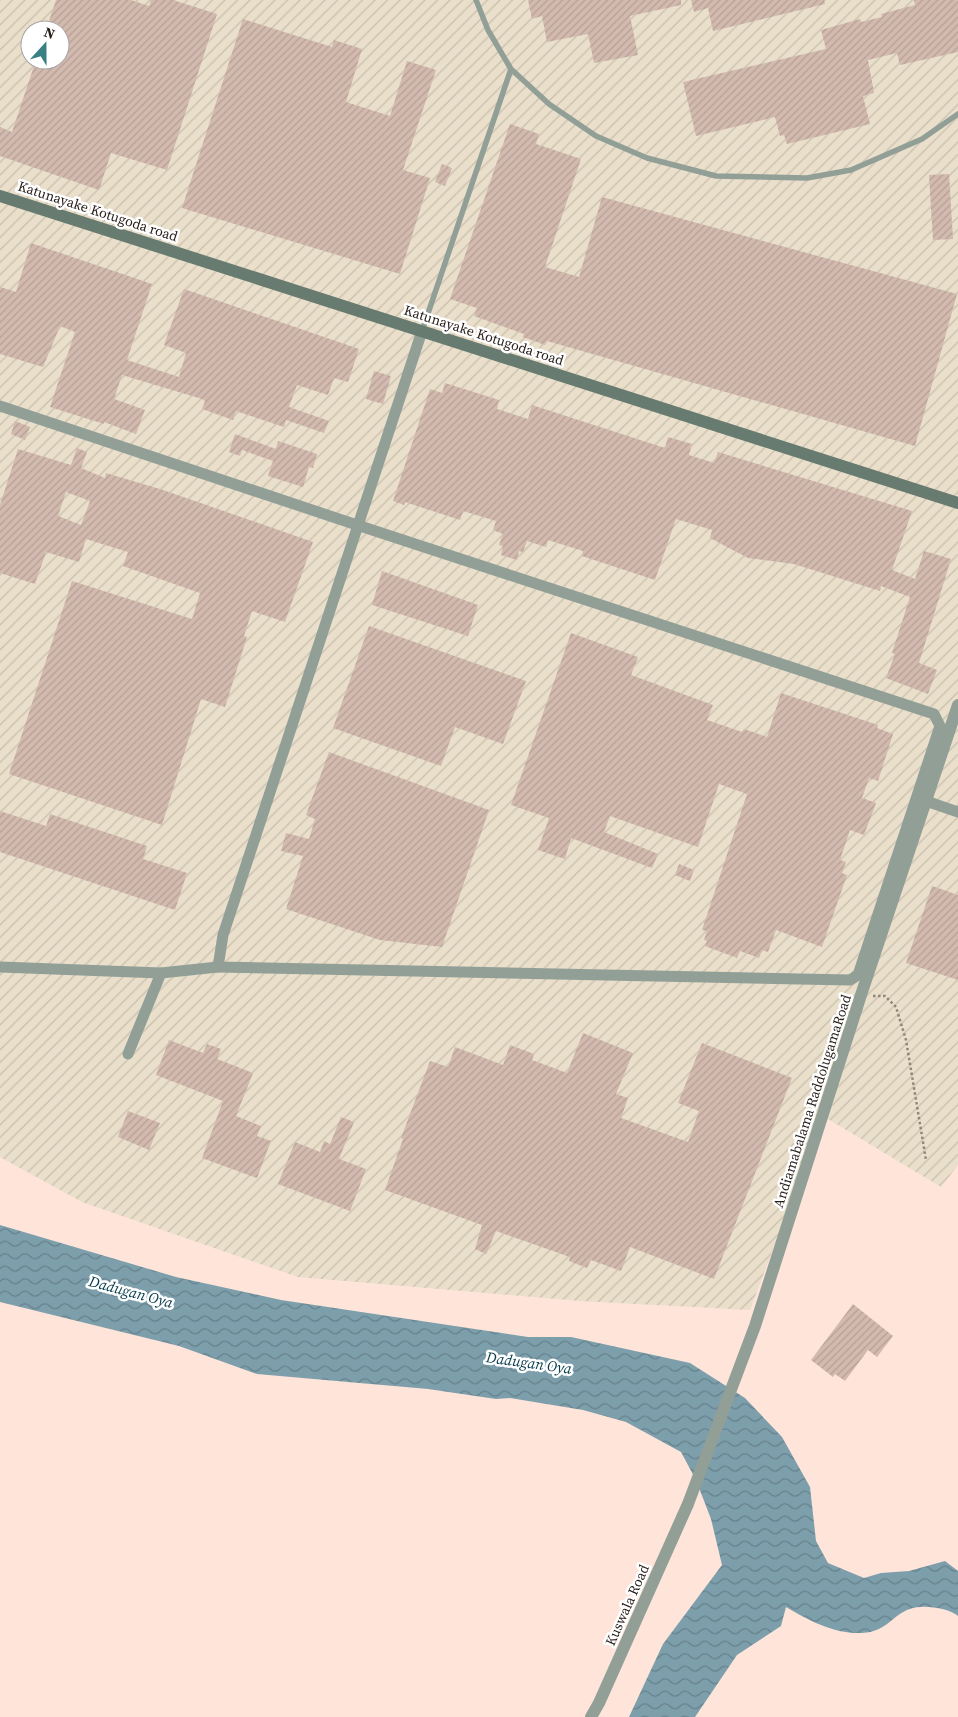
<svg xmlns="http://www.w3.org/2000/svg" width="958" height="1717" viewBox="0 0 958 1717" font-family="'Source Serif 4',serif">
<style>
.industrial{fill:url(#industrial-furrows);fill-rule:evenodd}
.water{fill:url(#water-waves)}
.building{fill:url(#building-hatch);fill-rule:evenodd}
.lines{fill:none;stroke-linecap:round;stroke-linejoin:round}
.path{stroke:#94837b;stroke-width:2.5;stroke-dasharray:2.5 2.5;stroke-linecap:butt}
.service{stroke:#929f97;stroke-width:5.5}
.minor{stroke:#929f97;stroke-width:11}
.tertiary{stroke:#929f97;stroke-width:12}
.secondary{stroke:#687b70;stroke-width:12}
.labels{text-anchor:middle;stroke-width:5;stroke-linejoin:round;paint-order:stroke}
.street-label{font-size:14px;fill:#251c18;stroke:#fff}
.water-label{font-size:15px;font-style:italic;fill:#063b4a;stroke:#fff}
</style>
<defs>
<pattern id="industrial-furrows" width="10" height="10" patternUnits="userSpaceOnUse" patternTransform="scale(1.25)"><rect width="10" height="10" fill="#e9dfca"/><path d="M-1 1l2-2M0 10L10 0M9 11l2-2" fill="none" stroke="#c8bfad"/></pattern>
<pattern id="water-waves" width="16" height="10" patternUnits="userSpaceOnUse" patternTransform="scale(1.25)"><rect width="16" height="10" fill="#7d9fac"/><path d="M0 5q4-4 8 0t8 0" fill="none" stroke="#66818b"/></pattern>
<pattern id="building-hatch" width="6" height="6" patternUnits="userSpaceOnUse" patternTransform="scale(1.25)"><rect width="6" height="6" fill="#d3baaf"/><path d="M-1 1l2-2M0 6l6-6M5 7l2-2" fill="none" stroke="#b59f96"/></pattern>
</defs>
<rect width="100%" height="100%" fill="#fee4d9"/>
<path class="industrial" d="M0 0H958V1165L941 1187 823 1116 750 1310 580 1301 298 1277 82 1202 0 1157ZM30 30H60V60H30Z"/>
<path class="water" d="M0 1225 176 1277 281 1300 528 1337H571L690 1363 745 1398 782 1437 810 1487 816 1541 828 1563 864 1578 881 1573 909 1571 945 1561 958 1571V1616C949 1608 922 1604 910 1609 893 1614 887 1632 862 1633 834 1634 810 1621 786 1607L781 1626 737 1655 695 1717H629L663 1644 722 1565 711 1519 696 1480 681 1452 626 1422 583 1410 510 1398 496 1399 428 1389 257 1374 179 1346 0 1302Z"/>
<g class="building">
<path d="M56 0H131L149 6 151 0H173L217 14 167 170 111 153 99 190 0 156V127L12 132 36 60H60V30H46Z"/>
<path d="M528 0H681V5L630 16 638 55 594 63 588 34 547 42 542 16 532 19Z"/>
<path d="M691 0H824L825 4 713 31 708 8 694 12Z"/>
<path d="M914 0H958V52L900 65 897 53 868 60 874 93 863 96 870 124 787 144 784 135 780 136 775 117 696 136 683 82 826 49 821 30 860 19 861 22 882 17 881 14 915 5Z"/>
<path d="M243 19 332 47 334 40 362 49 346 102 390 116 407 61 436 70 403 170 430 178 400 274 182 208Z"/>
<path d="M510 124 539 134 536 144 581 159 545 267 579 277 602 197 957 294 915 446 547 341 545 345 523 337 524 334 474 316 477 308 450 299Z"/>
<path d="M442 164 452 168 445 186 435 182Z"/>
<path d="M949 174 953 239 933 240 929 175Z"/>
<path d="M31 243 152 284 127 360 179 377 186 353 164 345 184 289 359 349 348 382 334 378 328 395 297 385 289 407 329 421 324 433 286 420 284 427 236 411 233 420 202 409 205 401 202 399 122 375 114 399 145 410 136 434 104 422V424L50 407 75 332 60 326 43 367 0 354V287L16 292Z"/>
<path d="M374 371 391 376 383 404 366 399Z"/>
<path d="M445 383 499 400 497 409 528 419 532 405 665 448 668 437 692 444 689 455 714 463 718 452 912 511 892 570 915 579 924 551 951 559 919 663 937 670 928 694 886 678 895 654 892 653 910 597 881 586 880 591 794 564 748 558 710 538 712 530 676 519 655 580 582 556 583 551 548 540 546 547 527 541 523 552 519 551 517 560 501 555 503 546 499 545 503 534 493 530 496 521 463 511 460 520 405 502 404 505 393 501 430 389 442 393Z"/>
<path d="M15 421 30 427 25 440 11 434Z"/>
<path d="M235 434 276 449 278 441 317 454 313 468 309 467 303 487 268 476 273 461 242 450 240 456 229 452Z"/>
<path d="M77 448 87 452 81 468 105 478 106 473 163 490 313 542 285 622 252 611 244 636 247 637 225 707 201 699 162 825 9 774 72 581 192 619 200 593 123 566 128 552 86 539 79 562 46 552 35 584 0 573V505L18 449 71 465ZM66 492 90 501 81 525 58 516Z"/>
<path d="M382 571 478 605 468 636 372 605Z"/>
<path d="M369 626 526 681 503 744 455 727 441 766 333 728Z"/>
<path d="M571 633 638 657 631 675 713 705 707 720 742 732 744 729 767 737 781 693 878 725 877 728 893 734 878 781 869 778 862 798 876 803 864 835 850 830 840 860 846 862 842 873 847 875 822 947 776 930 768 952 762 950 759 958 740 951 737 958 705 946 707 941 704 940 707 931 702 930 747 794 719 784 698 847 610 816 604 832 658 854 652 868 571 838 565 859 538 850 549 818 511 805Z"/>
<path d="M329 752 489 810 442 947 380 940 286 909 303 856 281 851 286 833 309 839 315 819 306 815Z"/>
<path d="M0 811 46 826 50 814 147 846 143 859 187 873 175 910 0 852Z"/>
<path d="M679 864 694 870 690 881 675 875Z"/>
<path d="M932 886 958 895V980L906 963Z"/>
<path d="M583 1033 633 1053 616 1094 628 1098 621 1118 688 1142 699 1111 678 1103 702 1043 792 1078 714 1279 630 1247 621 1271 591 1260 587 1268 569 1261 570 1257 496 1231 486 1254 475 1249 482 1225 385 1190 403 1139 401 1138 430 1061 448 1067 455 1047 503 1065 510 1045 534 1054 532 1060 567 1073Z"/>
<path d="M169 1040 203 1053 207 1044 221 1049 217 1059 253 1073 236 1116 261 1126 257 1136 271 1141 257 1178 202 1158 223 1101 156 1075Z"/>
<path d="M128 1111 160 1123 149 1150 118 1137Z"/>
<path d="M341 1117 354 1122 339 1159 366 1169 350 1211 278 1184 295 1142 320 1152 324 1141 330 1144Z"/>
<path d="M853 1304 893 1336 877 1357 868 1350 845 1381 835 1374 833 1377 811 1360Z"/>
</g>
<g class="lines">
<path class="path" d="M873 996H885L896 1007 906 1040 926 1160"/>
<g class="service">
<path d="M476 0 488 30 511 69 549 104 596 136 647 158 716 176 807 178 851 170 922 139 958 114"/>
<path d="M422 331 511 69"/>
</g>
<g class="minor">
<path d="M0 406 357 525 934 714 940 726 858 975 850 980 218 967 223 935 422 331"/>
<path d="M926 801 958 812"/>
<path d="M0 967 161 973 218 967"/>
<path d="M128 1054 161 973"/>
</g>
<path class="tertiary" d="M591 1717 599 1703 688 1504 755 1326 861 995 958 705"/>
<path class="secondary" d="M0 196 958 503"/>
</g>
<g class="labels">
<g class="street-label">
<text transform="translate(98 211) rotate(18)" y="5">Katunayake Kotugoda road</text>
<text transform="translate(484 335) rotate(18)" y="5">Katunayake Kotugoda road</text>
<text transform="translate(812 1101) rotate(-72)" y="5">Andiamabalama RaddolugamaRoad</text>
<text transform="translate(627 1605) rotate(-66)" y="5">Kuswala Road</text>
</g>
<g class="water-label">
<text transform="translate(131 1292) rotate(15)" y="5">Dadugan Oya</text>
<text transform="translate(529 1363) rotate(8)" y="5">Dadugan Oya</text>
</g>
</g>
<g transform="translate(45 45) rotate(21)"><circle r="24" fill="#ffffff" stroke="#a8a4a3"/>
<path d="M0-4L9 19L0 12L-9 19Z" fill="#388084"/>
<text y="-8" font-size="14" font-weight="bold" text-anchor="middle" fill="#251c18">N</text>
</g>
</svg>
